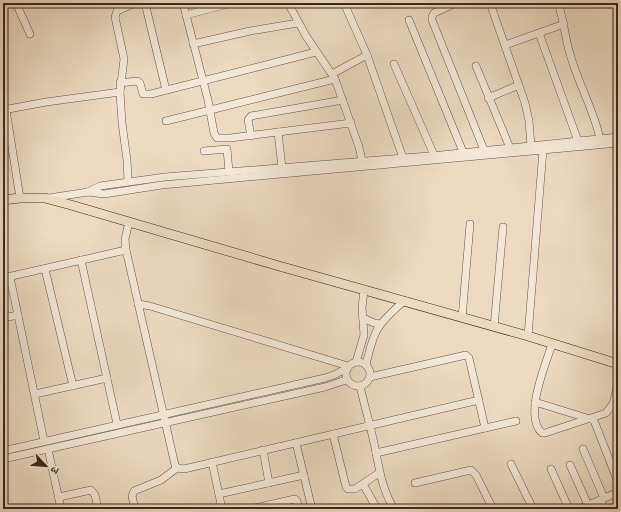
<svg xmlns="http://www.w3.org/2000/svg" width="621" height="512" viewBox="0 0 621 512" font-family="Cardo,'Noto Serif Devanagari',serif">
<style>
.lines{fill:none;stroke-linecap:round;stroke-linejoin:round}
.minor-casing{stroke:#675448;stroke-width:8}
.major-casing{stroke:#3b271f;stroke-width:10}
.minor{stroke:#f3e7d7;stroke-width:7}
.major{stroke:#ecdac1;stroke-width:9}
</style>
<rect width="100%" height="100%" fill="#ecdac1"/>
<filter id="stains"><feTurbulence type="fractalNoise" baseFrequency=".005" numOctaves="4"/><feColorMatrix values="0 0 0 0 .2 0 0 0 0 .09 0 0 0 0 .02 0 0 0 .5 -.17"/></filter>
<radialGradient id="worn" r=".72"><stop offset=".6" stop-color="#630" stop-opacity="0"/><stop offset="1" stop-color="#630" stop-opacity=".3"/></radialGradient>
<g class="lines">
<defs>
<g id="minor">
<path d="M16 3 30 34"/>
<path d="M145 3 166 90"/>
<path d="M183 3 208 100 214 133 217 138H230L351 123"/>
<path d="M288 3 306 36 335 79 359 147 363 165"/>
<path d="M344 3 367 55 403 158"/>
<path d="M456 3 434 13 432 17V20L484 150"/>
<path d="M490 3 525 103 529 121 531 146"/>
<path d="M558 3C564 20 565 38 570 54 578 83 594 110 600 139"/>
<path d="M186 15 231 3"/>
<path d="M409 20 463 152"/>
<path d="M539 33 578 141"/>
<path d="M193 44 250 31 298 23"/>
<path d="M505 45 564 24"/>
<path d="M394 64 434 155"/>
<path d="M476 66 510 148"/>
<path d="M332 74 367 55"/>
<path d="M120 83 137 81 140 83 143 94H151L316 52"/>
<path d="M488 98 519 85"/>
<path d="M3 110 46 102 120 92"/>
<path d="M6 110 20 198"/>
<path d="M166 121 335 79"/>
<path d="M278 132 282 168"/>
<path d="M251 136 248 120 251 116 343 100"/>
<path d="M204 151 227 149 229 172"/>
<path d="M128 181 127 160 122 123 120 92 124 59 115 17 117 11 135 3"/>
<path d="M88 192 100 186 165 177 441 155 618 137"/>
<path d="M49 198 88 192 104 194 162 185 618 143"/>
<path d="M129 222 125 239 126 250 175 465 177 468 184 469 479 400"/>
<path d="M81 260 117 424"/>
<path d="M45 269 73 386"/>
<path d="M10 277 44 441"/>
<path d="M3 278 126 250"/>
<path d="M138 304 150 306 348 366"/>
<path d="M3 318 18 315"/>
<path d="M363 318 374 323 380 324"/>
<path d="M462 318 470 224"/>
<path d="M494 327 503 227"/>
<path d="M528 336 543 150"/>
<path d="M552 344C546 364 523 416 542 433H545L606 413 613 404 618 384"/>
<circle cx="358" cy="374" r="12"/>
<path d="M356 362 364 335 362 308 364 290"/>
<path d="M366 365C374 329 377 325 404 301"/>
<path d="M370 377 466 355 469 358 485 428"/>
<path d="M360 386C365 408 372 431 376 453 380 473 383 491 394 509"/>
<path d="M35 394 107 378"/>
<path d="M535 402 590 419"/>
<path d="M593 418 618 482"/>
<path d="M333 434 346 487 348 489H355L379 473"/>
<path d="M296 443 312 509"/>
<path d="M48 449 61 509"/>
<path d="M583 449 604 498"/>
<path d="M263 450 269 483"/>
<path d="M3 451 325 378 334 375 347 368"/>
<path d="M376 453 516 421"/>
<path d="M3 459 325 387 346 380"/>
<path d="M212 462 222 509"/>
<path d="M511 464 533 509"/>
<path d="M570 465 588 505"/>
<path d="M551 469 569 509"/>
<path d="M415 483 471 470 476 475 493 509"/>
<path d="M363 484 377 509"/>
<path d="M219 494 304 475"/>
<path d="M59 497 91 490 95 495 98 509"/>
<path d="M600 500 605 509"/>
<path d="M135 509 132 496 134 491 161 480 177 468"/>
<path d="M250 509 295 499 297 501 299 509"/>
<path d="M579 509 614 494"/>
</g>
<path id="major" d="M3 200 20 198H45L71 205 279 266 528 336 618 364"/>
</defs>
<use href="#minor" class="minor-casing"/>
<use href="#major" class="major-casing"/>
<use href="#minor" class="minor"/>
<use href="#major" class="major"/>
</g>
<rect width="621" height="512" fill="none" stroke="#ecdac1" stroke-width="16"/>
<rect x="4" y="4" width="613" height="504" fill="none" stroke="#3b271f" stroke-width="2"/>
<rect x="8" y="8" width="605" height="496" fill="none" stroke="#3b271f"/>
<g transform="translate(46 466) rotate(116)" stroke="#f3e7d7" stroke-width="3" paint-order="stroke">
<path d="M0-3L7 15L0 10L-7 15Z" fill="#3b271f"/>
<text y="-6" font-size="11" font-weight="bold" text-anchor="middle" fill="#3b271f">उ</text>
</g>
<rect width="100%" height="100%" filter="url(#stains)"/>
<rect width="100%" height="100%" fill="url(#worn)"/>
</svg>
